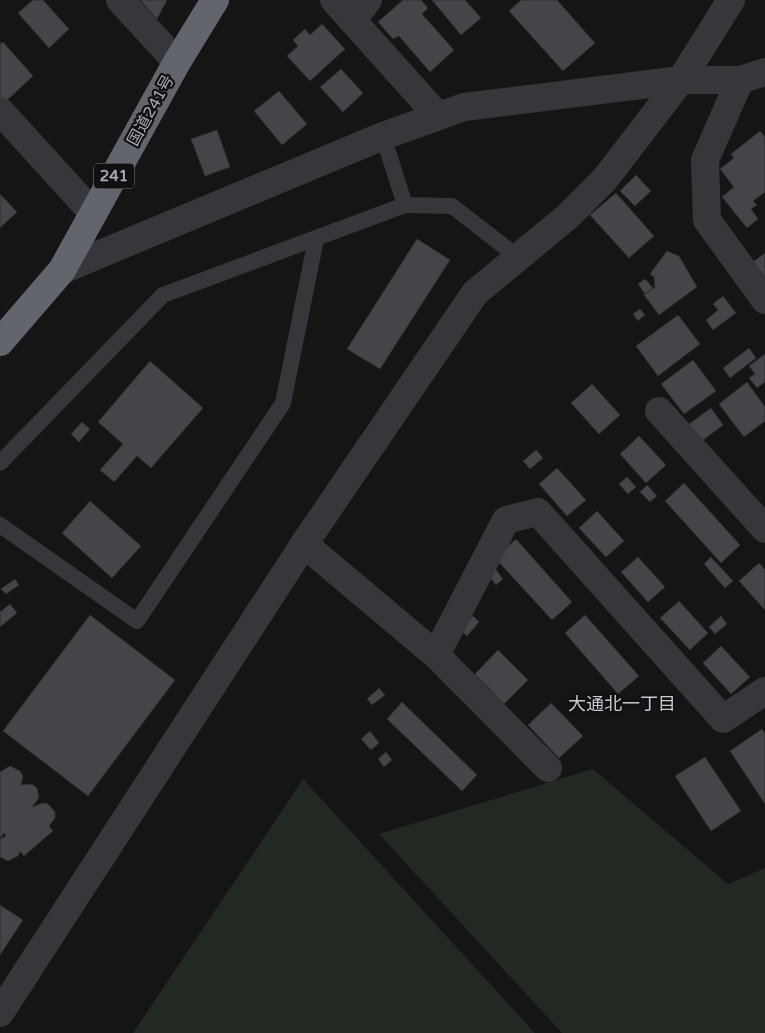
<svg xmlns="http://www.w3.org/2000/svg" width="765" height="1033" viewBox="0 0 765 1033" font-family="'Varela Round','Noto Sans JP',sans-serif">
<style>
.green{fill:#212922}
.building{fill:#444549;stroke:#2f2f32}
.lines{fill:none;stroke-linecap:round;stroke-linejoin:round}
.lane{stroke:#36373b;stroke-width:16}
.street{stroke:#36373b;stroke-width:28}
.highway{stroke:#62656c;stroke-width:28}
.labels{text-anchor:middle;stroke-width:4.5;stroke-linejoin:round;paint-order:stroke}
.shield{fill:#101011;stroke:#7a7c84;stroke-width:1}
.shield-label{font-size:15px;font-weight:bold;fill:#a7abb6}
.street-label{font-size:16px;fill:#a7abb6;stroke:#101011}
.neighbourhood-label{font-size:18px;fill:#c8cad2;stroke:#101011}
</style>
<rect width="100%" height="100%" fill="#151516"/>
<g class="green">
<path d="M593 769 728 884 765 868V1033H562L379 834Z"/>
<path d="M303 779 535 1033H133Z"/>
</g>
<g class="building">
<path d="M33 0H43L69 29 49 48 18 13Z"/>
<path d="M140 0H167L157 19Z"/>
<path d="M403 0H421L428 8 422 14 454 50 430 72 399 36 393 39 378 22Z"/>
<path d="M432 0H465L481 18 461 35Z"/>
<path d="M521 0H557L595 43 563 71 509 11Z"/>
<path d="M322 24 345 49 310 81 287 56 298 46 293 40 305 29 310 35Z"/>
<path d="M3 42 33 76 4 103 0 99V44Z"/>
<path d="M341 69 363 93 343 112 320 87Z"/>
<path d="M279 91 307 124 282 145 254 111Z"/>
<path d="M217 130 230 167 205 176 191 139Z"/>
<path d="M760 131 765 137V192L753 201 757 205 751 209 758 219 747 228 722 197 734 187 720 169 734 158 731 154Z"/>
<path d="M636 175 651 191 635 206 620 191Z"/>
<path d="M616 193 654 236 629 258 590 215Z"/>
<path d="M0 194 17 212 0 228Z"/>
<path d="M417 239 450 260 380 369 347 349Z"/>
<path d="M667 251 679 256 697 287 659 315 644 295 655 287 654 277 650 274Z"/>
<path d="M765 253V280L749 265Z"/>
<path d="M645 279 653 288 645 294 638 284Z"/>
<path d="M723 296 736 313 713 330 706 320 718 310 713 304Z"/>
<path d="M640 309 645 315 638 321 633 314Z"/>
<path d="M678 315 700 344 658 376 636 346Z"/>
<path d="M749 348 756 358 730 378 723 368Z"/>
<path d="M765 354V382L757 388 749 378 755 374 749 366Z"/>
<path d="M693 360 716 391 684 414 661 384Z"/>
<path d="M150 361 203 408 151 468 137 456 114 482 100 470 123 444 98 422Z"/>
<path d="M747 382 765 407V421L744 437 719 404Z"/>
<path d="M592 384 620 415 599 434 571 403Z"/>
<path d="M711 408 723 425 698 444 685 427Z"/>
<path d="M82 422 90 429 79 442 71 434Z"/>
<path d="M639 436 666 465 646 483 620 454Z"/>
<path d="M536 450 543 458 530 469 523 461Z"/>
<path d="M557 468 586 500 567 516 539 484Z"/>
<path d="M627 477 636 487 628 494 619 484Z"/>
<path d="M684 483 740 545 721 563 665 501Z"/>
<path d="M647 485 657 496 650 502 640 492Z"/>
<path d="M90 501 141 546 112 578 62 533Z"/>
<path d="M597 511 624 541 606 557 579 528Z"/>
<path d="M516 539 572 602 552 620 495 558Z"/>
<path d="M638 557 665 587 648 602 621 572Z"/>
<path d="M711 557 733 581 725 588 704 564Z"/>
<path d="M491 563 503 579 496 585 483 569Z"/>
<path d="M759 563 765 570V610L739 581Z"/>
<path d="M15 579 19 585 6 594 1 589Z"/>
<path d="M679 601 708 633 690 650 660 618Z"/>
<path d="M10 604 17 613 0 627V612Z"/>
<path d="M90 615 175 680 88 796 3 731Z"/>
<path d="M585 615 639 676 618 694 565 633Z"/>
<path d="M473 616 479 622 467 636 460 630Z"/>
<path d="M721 616 727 624 715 634 709 627Z"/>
<path d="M721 646 750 677 731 694 703 663Z"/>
<path d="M498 650 528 680 504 704 475 674Z"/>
<path d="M379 688 385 695 372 705 367 699Z"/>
<path d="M402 702 477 775 462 791 387 719Z"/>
<path d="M551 703 583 736 559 758 528 725Z"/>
<path d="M762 729 765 734V804L730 751Z"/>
<path d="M370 731 379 743 371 750 361 739Z"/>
<path d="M386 752 392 760 384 767 378 759Z"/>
<path d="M705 757 741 811 711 831 675 776Z"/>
<path d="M10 766 20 771 23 776 21 785 32 784 37 788 39 798 32 807 43 803 48 804 55 812V818L49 826 53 831 24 856 20 851 18 856 8 861 0 857V839L6 836 4 833 0 838V772Z"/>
<path d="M0 905 23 920 0 955Z"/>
</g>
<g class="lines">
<g class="lane">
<path d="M405 205 452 206 519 258"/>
<path d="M0 463 163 295 405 205 383 136"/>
<path d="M0 525 137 621 283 403 316 239"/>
</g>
<g class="street">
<path d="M120 0 177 62"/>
<path d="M334 0 438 116"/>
<path d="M352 20 368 0"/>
<path d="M740 80 705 160 707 220 765 300"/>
<path d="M0 111 93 213"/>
<path d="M62 270 383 136 464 107 681 80H740L765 72"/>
<path d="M659 411 765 529"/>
<path d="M304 544 436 655 506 520 538 512 723 719 765 691"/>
<path d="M436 655 548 768"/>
<path d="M0 1013 304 544 475 293 567 217 605 179 681 80 731 0"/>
</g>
<path class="highway" d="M0 342 62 270 177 62 215 0"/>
</g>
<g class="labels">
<rect class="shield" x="94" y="163.5" width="40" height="25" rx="4"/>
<g class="shield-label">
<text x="114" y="181">241</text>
</g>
<g class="street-label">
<text transform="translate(150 110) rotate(-61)" y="6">国道241号</text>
</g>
<g class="neighbourhood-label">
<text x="622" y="710">大通北一丁目</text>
</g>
</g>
</svg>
